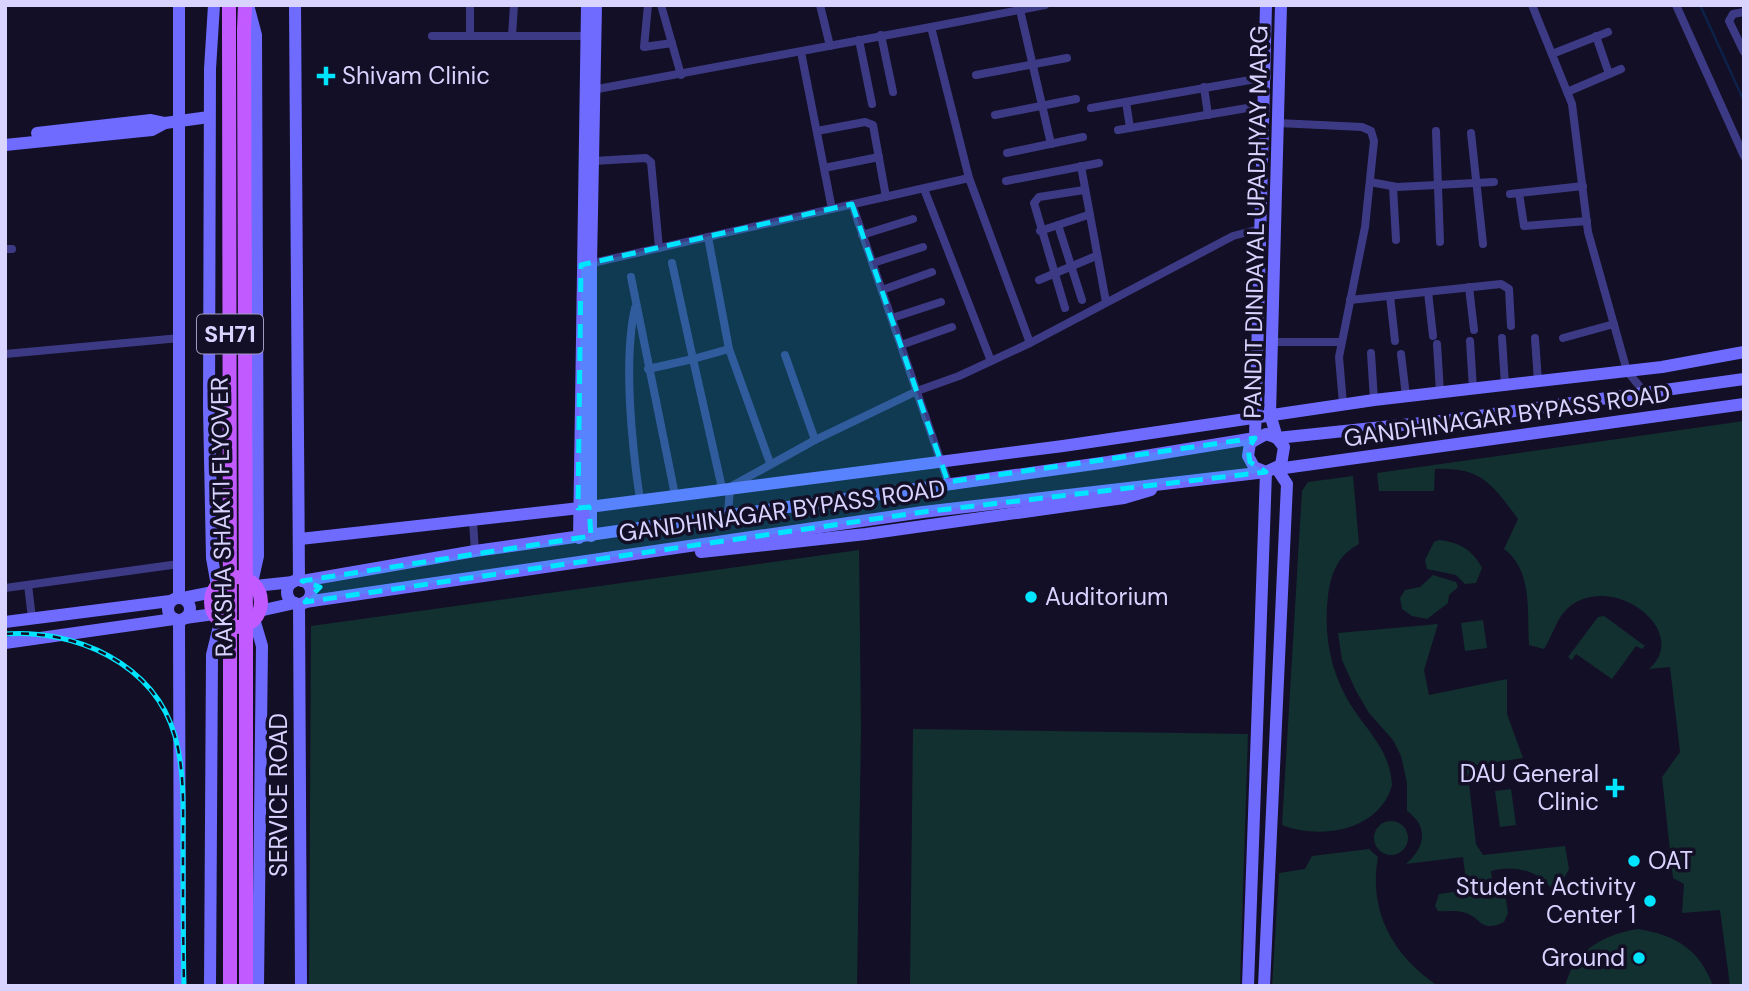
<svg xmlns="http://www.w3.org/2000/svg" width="1749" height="991" viewBox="0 0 1749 991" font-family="'DM Sans',sans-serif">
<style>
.green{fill:#12302f}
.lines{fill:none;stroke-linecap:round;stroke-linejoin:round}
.stream{stroke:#0c2248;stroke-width:2.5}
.street{stroke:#3d3a85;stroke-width:8}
.secondary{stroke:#6f6bff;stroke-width:12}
.primary{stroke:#c25bff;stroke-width:14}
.rail-casing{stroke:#00e5ff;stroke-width:5}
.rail{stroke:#130f26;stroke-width:2.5;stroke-dasharray:8;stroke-linecap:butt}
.primary-bridge{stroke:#c25bff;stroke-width:14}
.marked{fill:#00e5ff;fill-opacity:0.2;stroke:#00e5ff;stroke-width:5;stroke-dasharray:14 9;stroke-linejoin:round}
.poi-dot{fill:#00e5ff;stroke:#130f26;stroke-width:2.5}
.labels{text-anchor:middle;stroke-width:7;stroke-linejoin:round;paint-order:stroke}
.shield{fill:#130f26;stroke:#9e99be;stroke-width:2}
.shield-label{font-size:23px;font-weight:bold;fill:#d9d4ff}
.poi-label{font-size:24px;fill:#d9d4ff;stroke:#130f26;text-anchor:start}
.street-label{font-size:24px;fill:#d9d4ff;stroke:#130f26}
</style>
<rect width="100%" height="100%" fill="#130f26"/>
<g class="green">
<path d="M1744 421V986H1730L1720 910 1682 913 1684 884 1673 878 1662 777 1680 752 1670 667 1649 669C1692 631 1613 571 1569 607 1556 618 1553 635 1544 649L1529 645C1527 613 1533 570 1504 549L1518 519C1492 484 1481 467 1435 469L1434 491H1379L1377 473Z"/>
<path d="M1353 476 1359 544C1338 555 1331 573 1328 596 1323 636 1331 676 1354 710 1371 735 1390 752 1392 785 1380 831 1320 840 1282 825L1302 491 1308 482Z"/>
<path d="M1439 540C1459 542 1473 550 1482 568L1476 583 1465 584 1456 575 1427 569 1425 560 1434 542Z"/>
<path d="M859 550 861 729 857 986H309L311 626Z"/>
<path d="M1433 575 1456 582 1458 587 1449 595 1448 603 1427 619 1412 616 1402 609 1400 598 1405 590 1420 587Z"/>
<path d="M1604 616 1645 646 1642 649 1636 646 1612 679 1576 654 1572 660 1568 657 1598 617Z"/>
<path d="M1483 620 1487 648 1465 651 1461 623Z"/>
<path d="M1438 624 1424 670 1429 695 1507 679V714L1523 758 1471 766 1468 775 1476 844 1483 855 1565 846 1569 869 1555 895C1544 871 1514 864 1491 871L1494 893H1505L1508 913 1504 922C1479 934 1482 916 1462 912 1454 910 1446 912 1438 911L1435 906 1439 894 1467 890 1463 857 1406 864C1424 849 1430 827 1407 811V783L1401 756 1393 740 1369 713 1356 691 1342 660 1338 633Z"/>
<path d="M913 729 1248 734 1240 986H910Z"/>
<path d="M1511 789 1516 825 1500 827 1495 791Z"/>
<circle cx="1391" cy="838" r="17"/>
<path d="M1369 849 1378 857C1368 911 1393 956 1438 986H1272L1279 873 1305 869 1312 856Z"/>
<path d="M1638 929C1676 935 1699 949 1713 986H1565C1574 950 1605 934 1638 929Z"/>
</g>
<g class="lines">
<path class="stream" d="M1700 5 1744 101"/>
<g class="street">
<path d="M470 5V36"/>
<path d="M648 5 644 47 672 43"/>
<path d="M661 5 681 75"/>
<path d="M820 5 830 46"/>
<path d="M1532 5 1572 104 1588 232 1627 371 1645 393"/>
<path d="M1676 5 1744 156"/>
<path d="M1020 10 1051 144"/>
<path d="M1744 12 1733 14 1729 21 1744 52"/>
<path d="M931 27 1045 5"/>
<path d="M881 35 893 92"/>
<path d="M432 36H590"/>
<path d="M512 36 514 5"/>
<path d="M1596 36 1609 74"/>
<path d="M859 40 872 104"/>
<path d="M801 52 832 209"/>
<path d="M1552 54 1608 32"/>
<path d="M976 75 1067 58"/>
<path d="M1204 87 1208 115"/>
<path d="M592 90 931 27 969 178 1030 343"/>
<path d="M1567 92 1621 69"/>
<path d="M1126 102 1130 128"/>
<path d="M1091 108 1267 77"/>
<path d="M995 115 1076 99"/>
<path d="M1278 123 1362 127 1371 131 1374 141 1365 227 1339 357 1343 404"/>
<path d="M1118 130 1265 105"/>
<path d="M817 131 865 122 873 125 886 197"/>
<path d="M1436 131 1440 242"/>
<path d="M1471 133 1483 244"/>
<path d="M1007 153 1083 137"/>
<path d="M593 161 646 158 651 162 659 248"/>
<path d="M1081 166 1106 302"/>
<path d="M824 168 879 157"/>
<path d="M1006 181 1099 163"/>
<path d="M1370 182 1397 187 1494 182"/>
<path d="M1393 187 1396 240"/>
<path d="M924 189 991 361"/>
<path d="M1519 193 1524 226 1587 221"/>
<path d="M1510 194 1583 186"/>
<path d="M852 204 948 482"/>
<path d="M1058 225 1082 300"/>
<path d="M1040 231 1088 215"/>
<path d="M862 235 913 219"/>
<path d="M708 237 729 349"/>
<path d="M5 249H12"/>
<path d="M873 263 923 247"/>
<path d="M588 264 969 178"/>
<path d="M631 277 675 495"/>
<path d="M1039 280 1096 256"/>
<path d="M1469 287 1474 330"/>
<path d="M882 290 932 272"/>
<path d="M1428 292 1433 336"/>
<path d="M1390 296 1395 341"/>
<path d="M1350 300 1501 284 1509 289 1511 326"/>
<path d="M635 308C623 360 632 446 640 500"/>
<path d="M1065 308 1034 203 1039 197 1084 190"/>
<path d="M892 318 941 302"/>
<path d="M1502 338 1505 385"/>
<path d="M1535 338 1538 382"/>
<path d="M1563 338 1614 324"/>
<path d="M1470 341 1473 389"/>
<path d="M1273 342H1341"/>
<path d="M1437 344 1440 392"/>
<path d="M901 345 952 327"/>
<path d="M1371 353 1374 400"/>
<path d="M5 354 180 338"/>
<path d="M1401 354 1406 396"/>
<path d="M785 355 815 440"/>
<path d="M648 369 693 359 672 263"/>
<path d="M722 488 693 359 729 349 770 463"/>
<path d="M728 515 730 487 815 440 917 391 959 376 1030 343 1233 236 1263 228"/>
<path d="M473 522 475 551"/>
<path d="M28 585 32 618"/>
<path d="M5 588 179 564"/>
</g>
<g class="secondary">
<path d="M179 5V597"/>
<path d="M214 5 210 69 209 408 212 558 217 586"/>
<path d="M248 5 256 35 258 556 252 583"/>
<path d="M295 5 299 580"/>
<path d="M1281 5 1270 414 1277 438 1450 420 1744 379"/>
<path d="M37 133 151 120 165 123"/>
<path d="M5 145 152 130 165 123 209 117"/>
<path d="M591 536V264L596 5"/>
<path d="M579 538 587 5"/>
<path d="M300 539 589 507 1063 446 1374 400 1662 367 1744 352"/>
<path d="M701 552 866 534 1124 498 1151 490"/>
<circle cx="299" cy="592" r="12"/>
<path d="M302 581 475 551 1108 462 1255 438 1266 5"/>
<path d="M255 586 293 582"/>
<circle cx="179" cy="609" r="11"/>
<path d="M183 598 213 592"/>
<path d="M305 602 923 512 1266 472 1281 465 1284 447 1277 438 1266 434 1250 443 1248 456 1254 467 1266 472"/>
<path d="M299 604 301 986"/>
<path d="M259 611 295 603"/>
<path d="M185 618 214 614"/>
<path d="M254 619 262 646 258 986"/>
<path d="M179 620 180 986"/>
<path d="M5 622 170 601"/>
<path d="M5 643 174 619"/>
<path d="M210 986 212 655 220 622"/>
<path d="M1248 986 1266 472"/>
<path d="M1264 986 1287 484 1277 469 1744 404"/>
</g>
<g class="primary">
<path d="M229 27V5"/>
<path d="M244 30 245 5"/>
<circle cx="236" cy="602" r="25"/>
<path d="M246 640V986"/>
<path d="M230 986V640"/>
</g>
<defs>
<path id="rail" d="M5 634C75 629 154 663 175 736 185 772 183 810 183 847 183 893 183 939 184 986"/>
</defs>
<use href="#rail" class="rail-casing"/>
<use href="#rail" class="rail"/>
<g class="primary-bridge">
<path d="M229 27 230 640"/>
<path d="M244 30 246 640"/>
</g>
</g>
<path class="marked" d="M852 204 948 482 1255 438 1248 449 1250 462 1266 472 923 512 305 602 320 587 302 581 591 536 589 507 578 508 581 265Z"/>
<g class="poi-dot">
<path d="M322.5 65.5h7v7h7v7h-7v7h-7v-7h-7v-7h7z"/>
<circle cx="1031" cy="597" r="7"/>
<path d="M1611.5 777.5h7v7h7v7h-7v7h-7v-7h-7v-7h7z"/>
<circle cx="1634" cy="861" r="7"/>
<circle cx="1650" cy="901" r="7"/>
<circle cx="1639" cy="958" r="7"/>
</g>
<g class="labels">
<rect class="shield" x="197" y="314.5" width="66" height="39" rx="5"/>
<g class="shield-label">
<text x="230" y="342">SH71</text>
</g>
<g class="poi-label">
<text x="342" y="84">Shivam Clinic</text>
<text x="1045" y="605">Auditorium</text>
<text x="1599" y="782" text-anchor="end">DAU General<tspan x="1599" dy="28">Clinic</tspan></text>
<text x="1648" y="869">OAT</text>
<text x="1636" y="895" text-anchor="end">Student Activity<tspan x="1636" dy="28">Center 1</tspan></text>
<text x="1625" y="966" text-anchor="end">Ground</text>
</g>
<g class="street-label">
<text transform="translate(1256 222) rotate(-89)" y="8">PANDIT DINDAYAL UPADHYAY MARG</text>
<text transform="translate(1507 416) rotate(-8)" y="8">GANDHINAGAR BYPASS ROAD</text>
<text transform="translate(782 511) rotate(-8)" y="8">GANDHINAGAR BYPASS ROAD</text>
<text transform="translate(222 517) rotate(-91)" y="8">RAKSHA SHAKTI FLYOVER</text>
<text transform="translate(279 795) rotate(-90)" y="8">SERVICE ROAD</text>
</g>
</g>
<rect width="1749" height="991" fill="none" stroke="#d9d4ff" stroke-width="14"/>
</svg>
